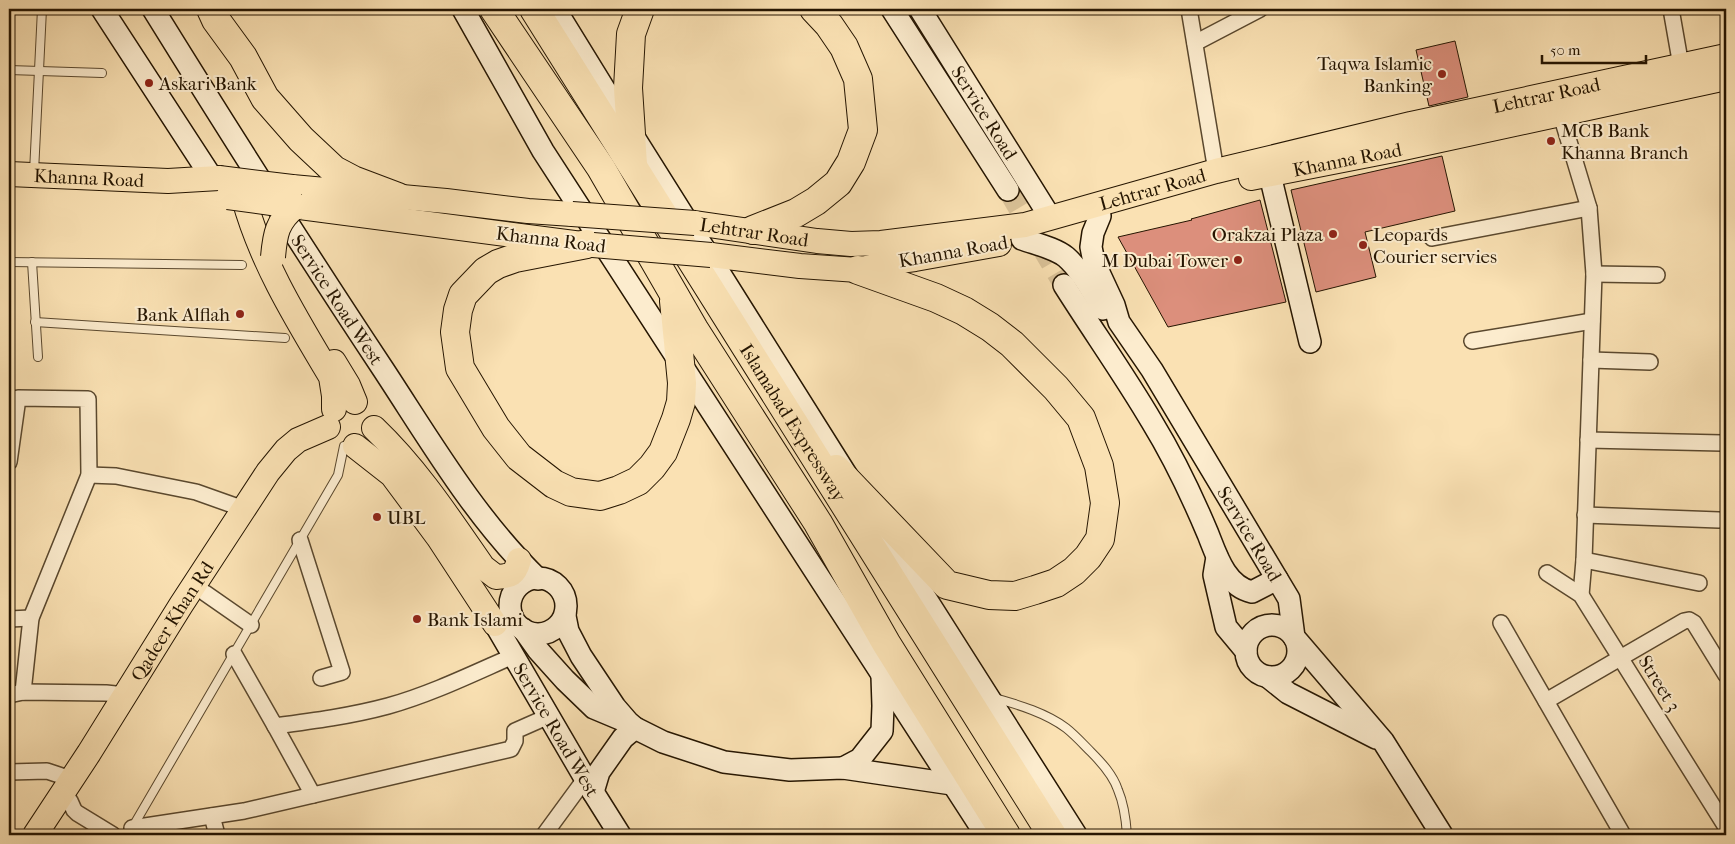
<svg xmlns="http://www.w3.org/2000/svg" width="1735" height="844" viewBox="0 0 1735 844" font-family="'IM FELL French Canon',serif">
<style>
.building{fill:#dc8f7c;stroke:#251501}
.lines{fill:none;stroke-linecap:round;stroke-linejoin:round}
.secondary-tunnel{stroke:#dac298;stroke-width:21;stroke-dasharray:21 11;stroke-linecap:butt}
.lane-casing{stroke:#5a482e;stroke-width:10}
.street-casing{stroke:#5a482e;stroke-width:18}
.secondary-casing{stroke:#251501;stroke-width:24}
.primary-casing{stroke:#251501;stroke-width:26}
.highway-casing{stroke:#251501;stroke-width:30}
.lane{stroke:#fcecce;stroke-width:8}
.street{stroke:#fcecce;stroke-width:15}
.secondary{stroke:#fcecce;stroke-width:21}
.primary{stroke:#fae1b3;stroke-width:24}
.highway{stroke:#fae1b3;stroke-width:28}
.primary-bridge-casing{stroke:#251501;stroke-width:26;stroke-linecap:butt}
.primary-bridge{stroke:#fae1b3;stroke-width:24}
.poi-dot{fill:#8f2418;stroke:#fcecce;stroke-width:2}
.labels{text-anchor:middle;stroke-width:4;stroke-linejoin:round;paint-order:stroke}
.poi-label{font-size:19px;fill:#251501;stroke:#fcecce;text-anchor:start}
.street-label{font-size:19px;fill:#251501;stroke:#fcecce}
</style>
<rect width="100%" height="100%" fill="#fae1b3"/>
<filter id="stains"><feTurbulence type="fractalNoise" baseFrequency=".004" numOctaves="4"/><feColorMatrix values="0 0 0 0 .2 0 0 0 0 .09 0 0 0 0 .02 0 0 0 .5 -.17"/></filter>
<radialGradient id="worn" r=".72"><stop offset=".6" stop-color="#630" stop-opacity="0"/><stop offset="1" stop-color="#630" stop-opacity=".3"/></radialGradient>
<g class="building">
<path d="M1455 41 1468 97 1429 106 1416 50Z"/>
<path d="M1442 156 1455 211 1365 232 1376 277 1316 292 1291 190Z"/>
<path d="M1260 200 1286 302 1168 327 1118 237 1192 220 1191 219Z"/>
</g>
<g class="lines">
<path class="secondary-tunnel" d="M1008 190 1064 285"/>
<defs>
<g id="lane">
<path d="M9 70 102 73"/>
<path d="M34 172 42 9"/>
<path d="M9 262 242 265"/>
<path d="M32 262 38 357"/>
<path d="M35 322 285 338"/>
<path d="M995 698C1019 705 1046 713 1066 728 1075 735 1083 744 1091 752 1102 763 1113 775 1118 790 1124 804 1126 820 1127 835"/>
<path d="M128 835 338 475 344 446"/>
</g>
<g id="street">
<path d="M1189 9 1216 171"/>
<path d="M1671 9 1681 66"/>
<path d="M1195 43 1260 9"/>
<path d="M1561 115 1589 208 1594 274 1584 560 1581 595"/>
<path d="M1432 238 1589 208"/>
<path d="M1594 274 1657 275"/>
<path d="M1472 341 1592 321"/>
<path d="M1591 360 1650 362"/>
<path d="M1588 440 1722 443"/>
<path d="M9 462 18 398 88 399 89 475 31 618 23 692"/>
<path d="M89 475 116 476 196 492 244 509"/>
<path d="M1585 515 1719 520"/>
<path d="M300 540 342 672 321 678"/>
<path d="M1584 560 1699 583"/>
<path d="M1547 573 1581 595 1726 827"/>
<path d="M205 593 251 625"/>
<path d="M9 619 31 618"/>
<path d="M1501 623 1623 835"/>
<path d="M234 654 275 726C313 721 351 716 388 706 431 694 472 674 513 656"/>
<path d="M9 695 23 692 106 693 125 695"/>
<path d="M1546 701 1684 621 1689 620 1694 623 1726 675"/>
<path d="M275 726 313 795"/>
<path d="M9 772 47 771 71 779"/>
<path d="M70 801 74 810 77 813 113 835"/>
<path d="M212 816 217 835"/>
<path d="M132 828 244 811 511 749 515 741V731L549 716"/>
<path d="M544 835 585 779"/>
</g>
<g id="secondary">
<path d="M102 9 212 178"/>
<path id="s1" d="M153 9C228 130 304 250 383 369 431 442 475 518 538 579"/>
<path d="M463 9 543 151 986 835"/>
<path d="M555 9 632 134 849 479"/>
<path d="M892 9 1008 190"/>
<path id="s2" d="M920 9 1050 217"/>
<path d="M1270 175 1310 342"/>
<path id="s3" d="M1100 216 1093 233 1091 247 1094 262 1114 305 1119 322 1152 370 1289 599 1294 637 1383 741 1442 835"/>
<path d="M1022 239C1036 244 1055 248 1066 257 1082 271 1092 292 1103 309"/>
<path d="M1064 285C1093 331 1125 376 1152 422 1174 458 1192 496 1208 534 1217 557 1226 586 1252 592L1277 579"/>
<path d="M881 528 1076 835"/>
<path d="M1217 557 1214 575 1226 627 1246 651"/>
<circle cx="538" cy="606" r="28"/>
<path id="s4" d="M512 616 495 624 593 792 620 835"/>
<path d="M565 616 568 631 581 656 615 707 628 722 635 728 663 742 724 762 790 770 843 768 952 784"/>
<circle cx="1272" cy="651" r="26"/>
<path d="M523 629 538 650 565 680 594 708 625 721"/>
<path d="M1268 677 1288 693 1376 738"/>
<path d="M843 768 860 759 882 731 883 706 882 676"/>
<path d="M593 792 599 772 623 738 635 728"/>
</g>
<g id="primary">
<path id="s5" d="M9 174 168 181 219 178"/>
<path id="s6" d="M1251 178 1399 149 1726 78"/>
<path d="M292 187 446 201 528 211 572 214"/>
<path d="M244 199C262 264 297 320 331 377L334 396V409"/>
<path d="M300 207 574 243"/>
<path id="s7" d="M695 223 817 241 851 244 881 243 1025 225 1216 171 1411 124 1726 56"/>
<path d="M711 255 800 266 858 270 892 262 915 259 999 244"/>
<path d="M334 362 348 385 355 402"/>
<path d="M374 428C417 469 449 518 483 567L496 577C511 576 515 575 519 560"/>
<path d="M355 446 392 475 438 537 495 624"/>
<path id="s8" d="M35 835 89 753 181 605 268 472 286 450 298 440 328 427"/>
</g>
<g id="highway">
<path d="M211 9 216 20 243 57 265 98 301 139 334 170 353 180 398 197"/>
<path d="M494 9 601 168 694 329 818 523 886 643 1006 835"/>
<path id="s9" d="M534 9 1052 835"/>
<path d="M633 165 628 88 631 34 640 9"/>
<path d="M753 230 796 213 816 201 838 183 851 162 863 130 858 79 844 47 829 25 814 9"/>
<path d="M587 244 515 258 498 264 486 271 463 295 458 310 455 332 460 368 496 428 519 457 554 484 571 492 600 496 619 490 638 481 652 467 663 452 676 419 681 402 682 383 674 301"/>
<path d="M836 469 947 585 989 595 1015 596 1035 590 1056 583 1074 571 1088 557 1100 539 1105 503 1099 466 1081 418 1056 388 1012 344 990 327 964 311 936 298 858 270"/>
</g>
</defs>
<use href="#lane" class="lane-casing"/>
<use href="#street" class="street-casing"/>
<use href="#secondary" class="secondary-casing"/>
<use href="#primary" class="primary-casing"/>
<use href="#highway" class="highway-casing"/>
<use href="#lane" class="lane"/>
<use href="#street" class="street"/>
<use href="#secondary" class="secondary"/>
<use href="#primary" class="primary"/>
<use href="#highway" class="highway"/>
<defs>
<g id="primary-bridge">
<path d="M219 178 292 187"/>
<path d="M228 197 300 207"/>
<path d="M572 214 695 223"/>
<path d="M593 245 711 255"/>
<path d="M273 257C275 234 277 221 296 206"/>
</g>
</defs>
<use href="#primary-bridge" class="primary-bridge-casing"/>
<use href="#primary-bridge" class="primary-bridge"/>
</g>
<g class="poi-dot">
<circle cx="1442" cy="74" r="5"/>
<circle cx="149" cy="83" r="5"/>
<circle cx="1551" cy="141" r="5"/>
<circle cx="1333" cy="234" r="5"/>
<circle cx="1363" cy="245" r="5"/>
<circle cx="1238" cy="260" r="5"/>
<circle cx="240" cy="314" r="5"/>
<circle cx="377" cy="517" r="5"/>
<circle cx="417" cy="619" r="5"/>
</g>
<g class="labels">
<g class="poi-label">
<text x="1432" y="70" text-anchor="end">Taqwa Islamic<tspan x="1432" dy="22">Banking</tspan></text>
<text x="159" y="90">Askari Bank</text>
<text x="1561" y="137">MCB Bank<tspan x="1561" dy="22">Khanna Branch</tspan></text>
<text x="1323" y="241" text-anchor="end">Orakzai Plaza</text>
<text x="1373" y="241">Leopards<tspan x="1373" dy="22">Courier servies</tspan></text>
<text x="1228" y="267" text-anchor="end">M Dubai Tower</text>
<text x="230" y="321" text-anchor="end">Bank Alflah</text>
<text x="387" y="524">UBL</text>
<text x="427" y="626">Bank Islami</text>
</g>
<g class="street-label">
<text dy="7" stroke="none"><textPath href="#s7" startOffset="870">Lehtrar Road</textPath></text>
<text dy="7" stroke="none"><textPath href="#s2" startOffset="122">Service Road</textPath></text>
<text dy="7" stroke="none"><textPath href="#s6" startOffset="98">Khanna Road</textPath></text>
<text dy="7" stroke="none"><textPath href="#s5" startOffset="80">Khanna Road</textPath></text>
<text dy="7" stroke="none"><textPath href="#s7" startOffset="465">Lehtrar Road</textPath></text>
<text dy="7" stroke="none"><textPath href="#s7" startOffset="60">Lehtrar Road</textPath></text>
<text transform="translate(551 239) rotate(7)" y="7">Khanna Road</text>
<text transform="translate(953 251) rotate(-10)" y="7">Khanna Road</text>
<text dy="7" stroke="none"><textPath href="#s1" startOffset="344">Service Road West</textPath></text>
<text dy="7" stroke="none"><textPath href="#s9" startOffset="488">Islamabad Expressway</textPath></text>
<text dy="7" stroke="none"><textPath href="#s3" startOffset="362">Service Road</textPath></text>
<text dy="7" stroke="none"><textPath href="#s8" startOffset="254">Qadeer Khan Rd</textPath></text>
<text transform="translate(1660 683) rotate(58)" y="7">Street 3</text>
<text dy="7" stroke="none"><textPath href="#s4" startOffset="141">Service Road West</textPath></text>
</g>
</g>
<rect width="1735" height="844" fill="none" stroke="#fae1b3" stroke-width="30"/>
<rect x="10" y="10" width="1715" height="824" fill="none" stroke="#251501" stroke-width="2.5"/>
<rect x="15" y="15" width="1705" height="814" fill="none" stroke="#251501"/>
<path d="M1542 55v8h104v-8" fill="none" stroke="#251501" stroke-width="2.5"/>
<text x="1550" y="55" font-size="15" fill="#251501" stroke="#fcecce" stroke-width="4" paint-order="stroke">50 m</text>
<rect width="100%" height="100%" filter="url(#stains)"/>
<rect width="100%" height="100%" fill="url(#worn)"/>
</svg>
